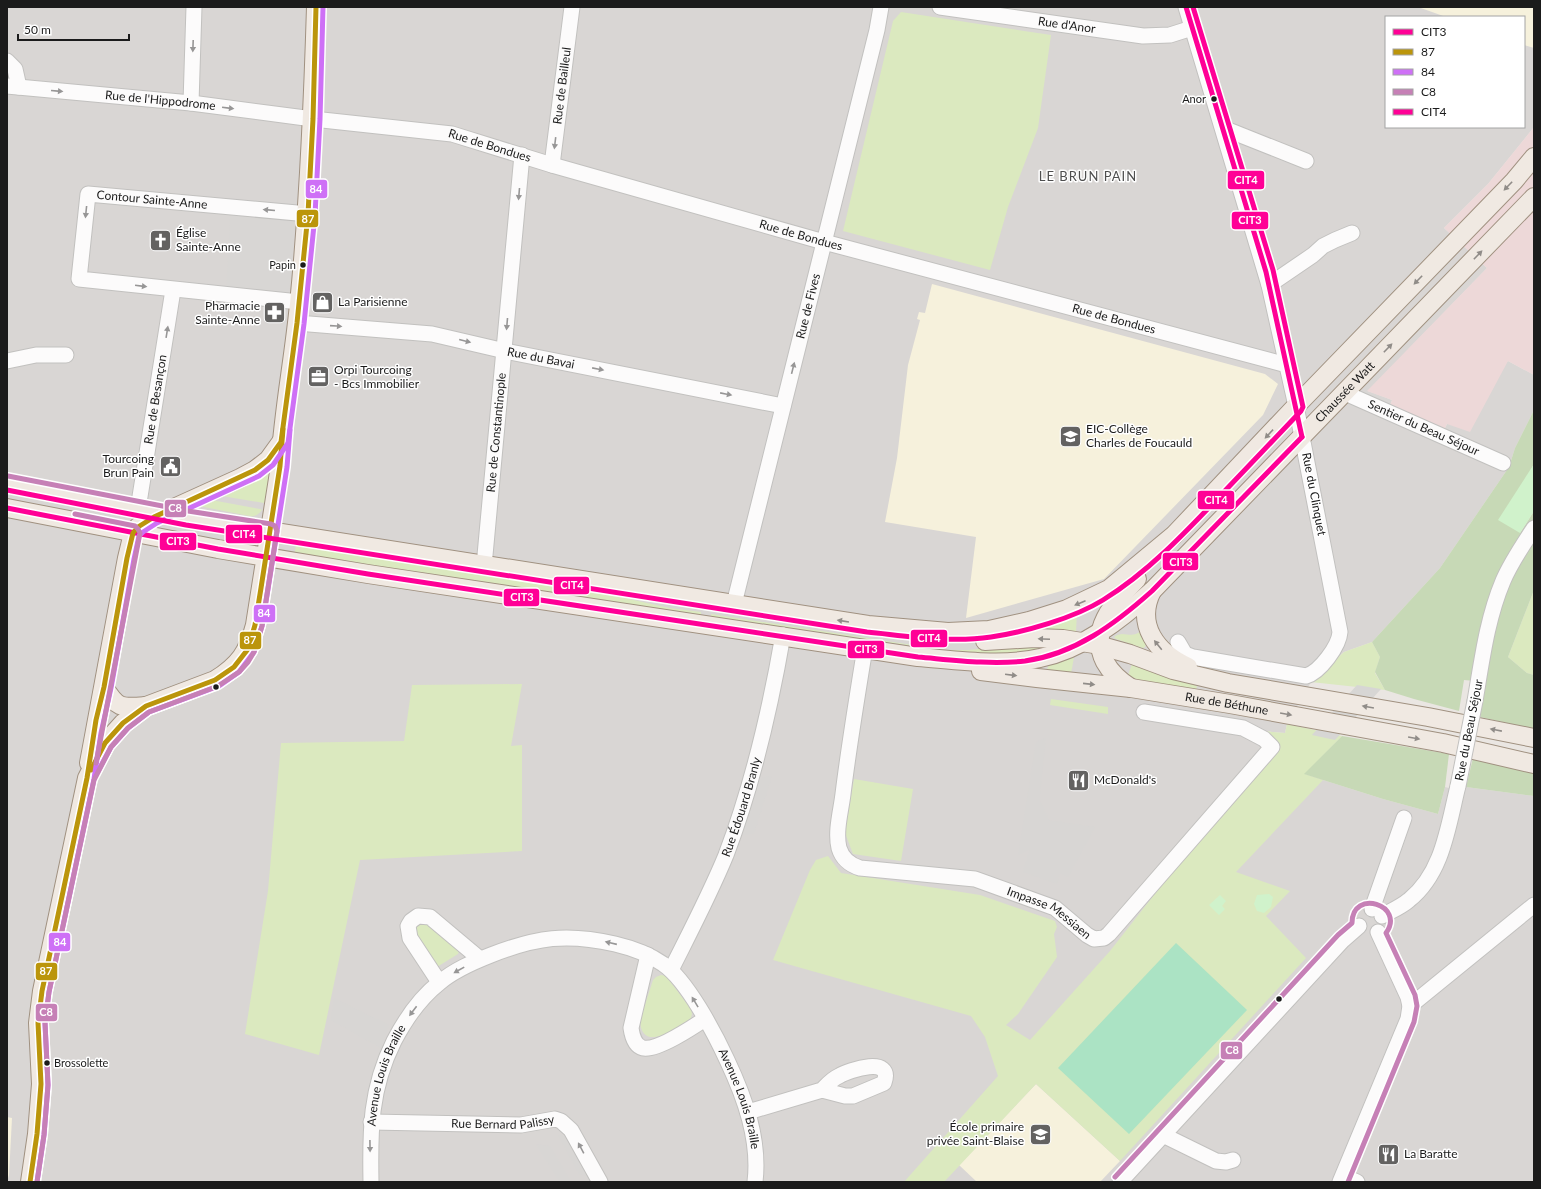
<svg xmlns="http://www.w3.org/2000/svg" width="1541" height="1189" viewBox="0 0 1541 1189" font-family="Lato,sans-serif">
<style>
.residential{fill:#d9d6d4;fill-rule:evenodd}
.commercial{fill:#edd8d8}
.education{fill:#f6f1dc}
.religious{fill:#d8d6d4}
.grass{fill:#dbe9bf}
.forest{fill:#c7d9b6}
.park{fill:#d0f2cb}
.pitch{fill:#abe3c4}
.pier{fill:#d7d6d4}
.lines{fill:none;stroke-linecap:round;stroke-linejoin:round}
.minor-casing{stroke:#c2c1bf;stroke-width:17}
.major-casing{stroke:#a09180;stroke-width:20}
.minor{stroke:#fcfbfb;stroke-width:15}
.major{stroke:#f0e9e2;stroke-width:18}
.minor-bridge-casing{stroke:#c2c1bf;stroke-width:17;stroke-linecap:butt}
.minor-bridge{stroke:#fcfbfb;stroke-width:15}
.bus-1-casing{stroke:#fff;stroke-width:8}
.bus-2-casing{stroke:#fff;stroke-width:8}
.bus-3-casing{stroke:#fff;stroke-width:8}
.bus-4-casing{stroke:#fff;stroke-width:8}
.bus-5-casing{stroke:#fff;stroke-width:8}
.bus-1{stroke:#ff0096;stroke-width:5}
.bus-2{stroke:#bb950b;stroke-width:5}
.bus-3{stroke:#ce70f6;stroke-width:5}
.bus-4{stroke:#c680b6;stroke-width:5}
.bus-5{stroke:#ff0096;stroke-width:5}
.oneway{fill:#979696}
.oneway2{fill:#908c88}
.bus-dot{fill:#1b1b1b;stroke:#fff;stroke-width:1.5}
.labels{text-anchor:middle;stroke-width:3;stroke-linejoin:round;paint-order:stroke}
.bus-label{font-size:11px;fill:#1b1b1b;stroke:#fff;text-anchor:end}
.street-label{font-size:12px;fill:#1b1b1b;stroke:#fff}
.poi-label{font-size:12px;fill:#1b1b1b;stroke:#fff;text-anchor:start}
.neighbourhood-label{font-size:13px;letter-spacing:1px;fill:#4e4e4e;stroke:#fff}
.line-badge{stroke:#fff;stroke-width:1.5}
.badge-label{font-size:11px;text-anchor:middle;font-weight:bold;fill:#fff}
</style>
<rect width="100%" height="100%" fill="#eae6e2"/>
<path class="residential" d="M7 7H1534V127L1488 184 1444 228 1487 268 1368 391 1392 400 1389 408 1443 432 1447 424 1508 361 1534 375V410L1515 448 1509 467 1440 568 1372 642 1344 652 1311 682 1287 724 1285 733 1263 731 1304 774 1383 799 1438 814 1445 787 1464 792 1466 787 1534 796V1182H7ZM1386 17H1524V127H1386Z"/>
<path class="commercial" d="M1534 127V375L1508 361 1470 432 1447 424 1443 432 1389 409 1392 400 1367 391 1487 268 1444 228 1488 184Z"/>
<g class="education">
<path d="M1418 7H1534V48L1524 45V17H1446Z"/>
<path d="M932 284 1265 374 1278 384 1263 415 1104 579 966 618 976 537 885 522 897 458 908 365 920 320 917 319 919 312 925 313Z"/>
<path d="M1036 1084 1120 1161 1100 1182H977L959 1165Z"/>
<path d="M7 1117 12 1118 9 1175 7 1182Z"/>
</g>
<g class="religious">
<path d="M231 200 295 204 289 295 226 291Z"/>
<path d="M1046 738 1040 794V801L1049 820 1095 827 1068 877 1060 873 1057 884 1023 872 1030 849 1018 855 1036 742Z"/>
<path d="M772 776 754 834 741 835 759 778Z"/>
<path d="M334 998 389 1025 381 1048 331 1020Z"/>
<path d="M558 1135 570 1136 594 1179 579 1174Z"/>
<path d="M536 1144 550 1146 571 1182H560Z"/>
</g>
<g class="grass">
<path d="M901 12 1051 35 1038 128 1008 207 990 270 843 231 893 21Z"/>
<path d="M266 472H271L268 493 264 503 216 495Z"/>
<path d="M206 499 260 509 262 510C258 515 255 517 249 516L199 506Z"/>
<path d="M296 545 574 587 670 608 701 612V616L294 556Z"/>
<path d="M1534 590V675L1527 673 1508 657Z"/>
<path d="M1077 611 1076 632 1040 631 1037 629 1038 627Z"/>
<path d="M711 614 945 650H968L1001 647H1044L1045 648 1043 650 984 656 711 617Z"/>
<path d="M1141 631 1146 644 1145 647 1143 648 1116 639 1114 637C1124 629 1130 640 1141 631Z"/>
<path d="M1372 642 1380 657 1375 673 1385 690 1311 682 1344 652Z"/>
<path d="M1074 657 1071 674 1047 669 1049 665Z"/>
<path d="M1132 664 1164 676 1197 686 1196 690 1138 680 1128 675Z"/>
<path d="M522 684 511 746 522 745V851L360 860 319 1055 245 1034 268 891 281 743 404 741 412 685Z"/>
<path d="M1051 699 1108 707V714L1050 705Z"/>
<path d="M1287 724 1342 736 1305 774 1323 780 1236 872 1290 891 1266 916 1306 958 1120 1161 1036 1084 944 1182H904L998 1076 985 1037 971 1016 773 960 810 870 816 860 828 856 841 873 980 895 1055 921 1057 927 1054 934 1057 957 1018 1014 1006 1025 1030 1040 1110 951 1176 867 1278 748 1263 731 1285 733Z"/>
<path d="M854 779 913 789 901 861 853 854 845 833Z"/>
<path d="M427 922 459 951 458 954 437 967 431 966 413 928 417 924Z"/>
<path d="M661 975 666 976 691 1009 692 1014 690 1021C676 1028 641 1054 640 1020L653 980 656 977Z"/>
</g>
<g class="forest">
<path d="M1534 410V464L1530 472 1520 533 1534 511V590L1508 657 1527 673 1534 675V729L1480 717 1486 682 1464 680 1459 711 1414 699 1385 690 1375 672 1380 657 1372 642 1440 568 1509 467 1515 448Z"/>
<path d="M1342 736 1449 754 1445 787 1438 814 1383 799 1304 774Z"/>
<path d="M1473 758 1534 771V796L1466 787Z"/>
</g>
<g class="park">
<path d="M1534 464V511L1520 533 1498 520Z"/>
<path d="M1269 894 1273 897 1271 907 1264 913 1257 911 1254 904 1257 895Z"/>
<path d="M1220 895 1226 901 1222 906 1225 909 1219 915 1209 905Z"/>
</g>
<path class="pitch" d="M1176 943 1247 1010 1129 1134 1058 1068Z"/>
<path class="pier" d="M1357 685 1381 689 1335 740 1312 735Z"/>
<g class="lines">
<defs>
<g id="minor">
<path id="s1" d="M940 7 1143 36 1170 35 1192 28"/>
<path d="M7 61 15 69 19 87"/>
<path id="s2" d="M7 86 191 103 313 119 452 134 552 165 824 242 1287 365"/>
<path d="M191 103 194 7"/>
<path d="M1223 128 1306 161"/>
<path id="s3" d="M552 165 572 7"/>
<path d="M1269 285 1313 255 1323 246 1335 240 1352 233"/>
<path id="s4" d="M299 302 79 279 88 194 308 214"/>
<path id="s5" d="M297 323 432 334 505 351 783 406"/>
<path d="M7 361 36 355H66"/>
<path id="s6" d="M1345 393 1503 463"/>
<path id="s7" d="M138 509 173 290"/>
<path id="s8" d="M484 566 522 155"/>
<path id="s9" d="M734 604 877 30 881 7"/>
<path d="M1178 642 1185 654 1193 657 1306 676C1320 672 1339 646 1340 632L1296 406 1269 285 1186 7"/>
<path id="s10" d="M865 648C857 697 849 745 843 794 841 811 835 831 839 848 842 858 850 865 860 868L975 879 1055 908 1087 935 1094 939 1104 938 1109 934 1272 747 1264 739 1243 728 1144 712"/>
<path d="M1475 701C1482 660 1487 619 1503 581 1511 562 1523 545 1534 528"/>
<path d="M1372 909 1404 818"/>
<path d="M1382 916C1391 911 1401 907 1409 900 1443 873 1448 826 1458 786"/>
<path d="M648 955 631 1028C632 1035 635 1046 643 1048 657 1051 693 1027 705 1019"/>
<path id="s11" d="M671 970C690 932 710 894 726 855 753 784 770 710 783 635"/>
<path d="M439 982 410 938 408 926 411 921 418 916 430 917 480 959"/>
<path d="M1410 1006 1534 905"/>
<path d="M748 1112 822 1090 845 1096H853L884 1083C894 1055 849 1070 839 1076 832 1079 827 1085 822 1090"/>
<path id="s12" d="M371 1122 521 1125 555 1119 561 1121 571 1130 600 1182"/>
<path d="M1163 1135 1216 1161 1226 1162 1233 1160"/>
<path d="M1343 1176 1357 1182"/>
<path id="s13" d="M371 1182C370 1131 370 1089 394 1041 405 1020 420 998 439 983 454 970 473 962 491 955 537 937 567 933 615 944 632 948 649 954 663 964 687 980 715 1034 727 1060 745 1098 760 1140 755 1182"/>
<path d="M1120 1182 1343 940 1359 926"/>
<path d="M1340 1182 1408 1019 1410 1006 1408 997 1378 932"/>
</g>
<g id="major">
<path d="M7 483 187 518 868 625 948 632 989 630 1029 621 1067 609 1109 589 1174 535 1296 406 1514 181 1534 157"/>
<path id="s14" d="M7 508 218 549 368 574 918 657C956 660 1002 667 1040 658 1083 649 1120 620 1152 591L1534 197"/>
<path d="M1152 591C1135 625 1157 653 1188 667"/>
<path d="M985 641 1035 638 1063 639 1094 644 1130 654 1173 670 1228 683 1428 717 1534 738"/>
<path id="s15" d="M981 671 1037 678 1131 688 1230 704 1443 743 1534 764"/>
<path d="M104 687C118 709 121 708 146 706"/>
<path d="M1131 688C1120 681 1111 673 1105 662 1088 628 1115 602 1137 579"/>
<path d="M89 763 127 558 133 533 138 527 154 517 240 478 255 470 268 460 281 442"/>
<path d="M30 1182 37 1134 41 1084 38 1023 42 991 87 778 105 743 123 723 146 706 215 680C239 665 248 652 255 625L280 466C283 412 294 358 299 304 309 205 313 106 316 7"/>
</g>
</defs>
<use href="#minor" class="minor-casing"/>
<use href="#major" class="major-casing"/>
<use href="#minor" class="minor"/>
<use href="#major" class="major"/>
<defs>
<path id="minor-bridge" d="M1458 786 1475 701"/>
</defs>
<use href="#minor-bridge" class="minor-bridge-casing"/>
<use href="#minor-bridge" class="minor-bridge"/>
<defs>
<g id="bus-1">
<path d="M1186 7 1266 272 1302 437"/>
<path d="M7 508 218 549 368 574 918 657C953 660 990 665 1025 661 1075 654 1115 624 1152 591L1302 437"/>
</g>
<g id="bus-2">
<path d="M91 770 105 743 123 723 146 706 215 680 234 667 248 649 255 625 261 588 280 466 283 429"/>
<path d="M30 1182 37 1134 41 1084 38 1023 42 991 87 778 96 720 104 687 127 558 133 533 138 527 154 517 255 470 268 460 281 442 297 323 308 214 313 119 316 7"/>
</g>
<g id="bus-3">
<path d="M97 773 111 747 128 728 149 712 219 686 239 672 254 652 262 626 268 589 287 467 290 430"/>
<path d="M37 1182 44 1135 48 1085 45 1023 49 992 94 779 101 733 111 688 134 559 139 536 143 532 157 523 259 476 273 465 288 443 304 324 315 215 320 119 323 7"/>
</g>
<g id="bus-4">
<path d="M8 476 188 511 271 524 275 526 277 531 262 626 254 652 248 662 239 672 218 686 149 712 128 728 111 747 94 780 49 992 45 1023 48 1085 44 1135 37 1182"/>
<path d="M75 514 135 526 138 529 140 533 96 763"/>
<path d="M1115 1177 1338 935 1352 923C1352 888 1406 905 1386 933L1415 995 1417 1006 1414 1022 1348 1182"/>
</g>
<path id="bus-5" d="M7 490 186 525 867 632C908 636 950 643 991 637 1025 632 1074 618 1103 600 1147 573 1184 534 1220 496 1247 468 1274 439 1301 411L1303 407 1273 270 1193 7"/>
</defs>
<use href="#bus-1" class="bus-1-casing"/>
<use href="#bus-2" class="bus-2-casing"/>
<use href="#bus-3" class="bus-3-casing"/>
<use href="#bus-4" class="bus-4-casing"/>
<use href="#bus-5" class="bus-5-casing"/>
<use href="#bus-1" class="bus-1"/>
<use href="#bus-2" class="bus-2"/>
<use href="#bus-3" class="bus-3"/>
<use href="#bus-4" class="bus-4"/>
<use href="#bus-5" class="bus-5"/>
</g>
<defs><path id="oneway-solid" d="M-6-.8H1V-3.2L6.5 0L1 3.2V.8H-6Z"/></defs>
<g class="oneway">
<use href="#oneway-solid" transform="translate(193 46) rotate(92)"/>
<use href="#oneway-solid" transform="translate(57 91) rotate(5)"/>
<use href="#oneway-solid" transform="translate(228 108) rotate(7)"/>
<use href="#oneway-solid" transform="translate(555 143) rotate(97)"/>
<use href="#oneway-solid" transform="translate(519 194) rotate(95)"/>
<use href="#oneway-solid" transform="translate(269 210) rotate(-175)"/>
<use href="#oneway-solid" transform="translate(86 212) rotate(96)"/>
<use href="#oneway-solid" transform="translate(141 286) rotate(7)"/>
<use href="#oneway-solid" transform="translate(507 324) rotate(95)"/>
<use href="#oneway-solid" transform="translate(336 326) rotate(4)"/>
<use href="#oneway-solid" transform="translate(167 332) rotate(-81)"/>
<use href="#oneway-solid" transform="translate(465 341) rotate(14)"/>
<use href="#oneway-solid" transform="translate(793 368) rotate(-76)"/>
<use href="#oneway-solid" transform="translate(598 369) rotate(11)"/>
<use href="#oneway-solid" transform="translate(726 394) rotate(11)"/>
<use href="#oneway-solid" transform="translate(611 943) rotate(-167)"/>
<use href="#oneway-solid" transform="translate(459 970) rotate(151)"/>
<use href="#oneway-solid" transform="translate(695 1002) rotate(-121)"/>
<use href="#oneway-solid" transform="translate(413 1011) rotate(127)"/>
<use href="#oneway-solid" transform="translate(370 1146) rotate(89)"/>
<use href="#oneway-solid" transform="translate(581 1148) rotate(-118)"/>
</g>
<g class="oneway2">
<use href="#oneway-solid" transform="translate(1508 186) rotate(134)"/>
<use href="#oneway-solid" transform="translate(1478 255) rotate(-46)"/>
<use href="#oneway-solid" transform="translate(1418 280) rotate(134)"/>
<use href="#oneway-solid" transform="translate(1388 348) rotate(-46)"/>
<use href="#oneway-solid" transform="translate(1269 434) rotate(133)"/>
<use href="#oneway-solid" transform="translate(1080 603) rotate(157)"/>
<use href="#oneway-solid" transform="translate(843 621) rotate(-171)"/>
<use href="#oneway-solid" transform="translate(1044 639) rotate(-178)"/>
<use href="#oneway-solid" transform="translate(1158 645) rotate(-129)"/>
<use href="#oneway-solid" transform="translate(1011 675) rotate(7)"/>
<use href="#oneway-solid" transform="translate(1089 684) rotate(6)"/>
<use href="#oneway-solid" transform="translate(1368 707) rotate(-170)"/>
<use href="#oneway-solid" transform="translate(1286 714) rotate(10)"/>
<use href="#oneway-solid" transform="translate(1496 730) rotate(-169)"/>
<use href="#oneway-solid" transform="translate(1414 738) rotate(10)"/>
</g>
<defs>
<symbol id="church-square" viewBox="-11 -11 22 22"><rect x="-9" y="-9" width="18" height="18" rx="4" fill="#636261" stroke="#fff"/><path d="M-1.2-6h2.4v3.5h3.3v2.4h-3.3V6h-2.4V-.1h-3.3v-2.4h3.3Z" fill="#fff"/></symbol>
<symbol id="shop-square" viewBox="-11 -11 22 22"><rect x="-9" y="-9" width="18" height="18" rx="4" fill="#636261" stroke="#fff"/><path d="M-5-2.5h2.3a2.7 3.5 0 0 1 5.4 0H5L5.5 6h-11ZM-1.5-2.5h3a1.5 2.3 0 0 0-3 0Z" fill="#fff"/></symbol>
<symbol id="pharmacy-square" viewBox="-11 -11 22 22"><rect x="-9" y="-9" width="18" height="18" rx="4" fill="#636261" stroke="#fff"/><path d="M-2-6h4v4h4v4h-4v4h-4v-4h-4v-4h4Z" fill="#fff"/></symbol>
<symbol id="office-square" viewBox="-11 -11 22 22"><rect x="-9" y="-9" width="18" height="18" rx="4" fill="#636261" stroke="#fff"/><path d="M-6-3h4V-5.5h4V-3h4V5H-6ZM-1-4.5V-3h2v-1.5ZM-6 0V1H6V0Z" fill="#fff"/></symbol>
<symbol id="school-square" viewBox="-11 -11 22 22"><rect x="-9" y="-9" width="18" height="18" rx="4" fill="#636261" stroke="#fff"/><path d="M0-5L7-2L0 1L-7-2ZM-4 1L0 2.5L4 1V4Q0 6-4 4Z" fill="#fff"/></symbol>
<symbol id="civic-square" viewBox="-11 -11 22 22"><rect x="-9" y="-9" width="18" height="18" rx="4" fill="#636261" stroke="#fff"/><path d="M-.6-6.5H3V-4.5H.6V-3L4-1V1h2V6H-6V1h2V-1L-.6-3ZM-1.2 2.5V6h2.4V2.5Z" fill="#fff"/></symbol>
<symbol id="restaurant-square" viewBox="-11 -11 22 22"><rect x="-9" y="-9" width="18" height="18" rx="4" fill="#636261" stroke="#fff"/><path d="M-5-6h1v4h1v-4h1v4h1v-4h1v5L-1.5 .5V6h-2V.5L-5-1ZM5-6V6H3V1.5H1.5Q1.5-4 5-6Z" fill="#fff"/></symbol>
</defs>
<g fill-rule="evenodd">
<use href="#church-square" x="148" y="228" width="25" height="25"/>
<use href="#shop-square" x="310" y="290" width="25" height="25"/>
<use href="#pharmacy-square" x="262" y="300" width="25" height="25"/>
<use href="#office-square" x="306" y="364" width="25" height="25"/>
<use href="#school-square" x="1058" y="424" width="25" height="25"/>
<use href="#civic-square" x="158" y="454" width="25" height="25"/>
<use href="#restaurant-square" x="1066" y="768" width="25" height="25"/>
<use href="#school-square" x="1028" y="1122" width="25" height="25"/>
<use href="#restaurant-square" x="1376" y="1142" width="25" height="25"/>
</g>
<g class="bus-dot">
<circle cx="1214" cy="99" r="3.5"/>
<circle cx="303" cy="265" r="3.5"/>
<circle cx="216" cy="687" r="3.5"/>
<circle cx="1279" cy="999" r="3.5"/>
<circle cx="47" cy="1063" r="3.5"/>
</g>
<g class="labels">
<g class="bus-label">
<text x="1206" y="103">Anor</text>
<text x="296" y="269">Papin</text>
<text x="54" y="1067" text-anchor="start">Brossolette</text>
</g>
<g class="street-label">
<text dy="4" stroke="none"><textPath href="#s1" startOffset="128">Rue d'Anor</textPath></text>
<text dy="4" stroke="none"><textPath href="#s3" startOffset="80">Rue de Bailleul</textPath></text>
<text dy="4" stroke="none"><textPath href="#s2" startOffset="154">Rue de l'Hippodrome</textPath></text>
<text dy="4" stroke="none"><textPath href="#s2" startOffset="487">Rue de Bondues</textPath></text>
<text dy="4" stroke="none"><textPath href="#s4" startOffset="371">Contour Sainte-Anne</textPath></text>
<text dy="4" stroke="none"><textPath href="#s2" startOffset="811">Rue de Bondues</textPath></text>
<text dy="4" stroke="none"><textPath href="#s9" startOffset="307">Rue de Fives</textPath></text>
<text dy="4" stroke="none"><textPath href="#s2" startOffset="1135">Rue de Bondues</textPath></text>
<text dy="4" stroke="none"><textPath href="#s5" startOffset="247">Rue du Bavai</textPath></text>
<text dy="4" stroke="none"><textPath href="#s14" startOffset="1455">Chaussée Watt</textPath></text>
<text dy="4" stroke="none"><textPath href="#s7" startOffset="111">Rue de Besançon</textPath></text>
<text dy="4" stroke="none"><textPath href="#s6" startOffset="86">Sentier du Beau Séjour</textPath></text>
<text dy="4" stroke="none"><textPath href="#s8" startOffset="134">Rue de Constantinople</textPath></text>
<text transform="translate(1314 494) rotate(79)" y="4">Rue du Clinquet</text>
<text dy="4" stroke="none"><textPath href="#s15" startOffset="248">Rue de Béthune</textPath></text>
<text transform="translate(1469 730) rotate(-79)" y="4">Rue du Beau Séjour</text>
<text dy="4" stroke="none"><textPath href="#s11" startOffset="178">Rue Édouard Branly</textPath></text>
<text dy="4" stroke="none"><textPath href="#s10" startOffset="430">Impasse Messiaen</textPath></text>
<text dy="4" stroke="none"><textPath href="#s13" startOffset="109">Avenue Louis Braille</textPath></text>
<text dy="4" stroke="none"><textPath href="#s13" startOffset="614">Avenue Louis Braille</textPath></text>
<text dy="4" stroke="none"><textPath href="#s12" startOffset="132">Rue Bernard Palissy</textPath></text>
</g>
<g class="poi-label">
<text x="176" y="237">Église<tspan x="176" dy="14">Sainte-Anne</tspan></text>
<text x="338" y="306">La Parisienne</text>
<text x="260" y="310" text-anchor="end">Pharmacie<tspan x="260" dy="14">Sainte-Anne</tspan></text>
<text x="334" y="374">Orpi Tourcoing<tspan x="334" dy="14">- Bcs Immobilier</tspan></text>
<text x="1086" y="433">EIC-Collège<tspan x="1086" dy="14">Charles de Foucauld</tspan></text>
<text x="154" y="463" text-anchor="end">Tourcoing<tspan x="154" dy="14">Brun Pain</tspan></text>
<text x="1094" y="784">McDonald's</text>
<text x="1024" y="1131" text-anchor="end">École primaire<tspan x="1024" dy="14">privée Saint-Blaise</tspan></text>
<text x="1404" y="1158">La Baratte</text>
</g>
<g class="neighbourhood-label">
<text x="1088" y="181">LE BRUN PAIN</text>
</g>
</g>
<g class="line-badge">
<rect x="1227" y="170" width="38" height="20" rx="4" fill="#ff0096"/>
<rect x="305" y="179" width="23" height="20" rx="4" fill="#ce70f6"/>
<rect x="296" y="209" width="23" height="19" rx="4" fill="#bb950b"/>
<rect x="1231" y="211" width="38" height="19" rx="4" fill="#ff0096"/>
<rect x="1197" y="490" width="38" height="20" rx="4" fill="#ff0096"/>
<rect x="164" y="499" width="23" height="19" rx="4" fill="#c680b6"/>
<rect x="225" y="524" width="38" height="20" rx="4" fill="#ff0096"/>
<rect x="159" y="532" width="38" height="19" rx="4" fill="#ff0096"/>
<rect x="1162" y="552" width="37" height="19" rx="4" fill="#ff0096"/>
<rect x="553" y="576" width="37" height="19" rx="4" fill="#ff0096"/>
<rect x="503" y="588" width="37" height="19" rx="4" fill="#ff0096"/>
<rect x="253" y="604" width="23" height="19" rx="4" fill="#ce70f6"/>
<rect x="910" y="629" width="38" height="19" rx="4" fill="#ff0096"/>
<rect x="239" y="631" width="23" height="19" rx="4" fill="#bb950b"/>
<rect x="847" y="640" width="38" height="19" rx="4" fill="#ff0096"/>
<rect x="48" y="932" width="23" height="20" rx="4" fill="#ce70f6"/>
<rect x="35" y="962" width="23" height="19" rx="4" fill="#bb950b"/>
<rect x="35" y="1003" width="23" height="19" rx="4" fill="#c680b6"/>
<rect x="1220" y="1041" width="23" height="19" rx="4" fill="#c680b6"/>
</g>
<g class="badge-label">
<text x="1246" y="184">CIT4</text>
<text x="316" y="193">84</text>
<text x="308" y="223">87</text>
<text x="1250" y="224">CIT3</text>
<text x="1216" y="504">CIT4</text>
<text x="175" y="512">C8</text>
<text x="244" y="538">CIT4</text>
<text x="178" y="545">CIT3</text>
<text x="1181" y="566">CIT3</text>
<text x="572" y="589">CIT4</text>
<text x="522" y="601">CIT3</text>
<text x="264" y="617">84</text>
<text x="929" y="642">CIT4</text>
<text x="250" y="644">87</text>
<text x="866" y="653">CIT3</text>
<text x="60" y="946">84</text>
<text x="46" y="975">87</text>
<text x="46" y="1016">C8</text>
<text x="1232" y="1054">C8</text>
</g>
<rect width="1541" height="1189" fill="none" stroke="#1b1b1b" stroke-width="16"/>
<rect x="1385" y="16" width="140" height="112" fill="#ffffff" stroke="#a4a4a4"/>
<rect x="1393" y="29" width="20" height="6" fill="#ff0096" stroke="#a4a4a4"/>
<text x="1421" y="36" font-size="12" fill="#1b1b1b">CIT3</text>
<rect x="1393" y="49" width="20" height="6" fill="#bb950b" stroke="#a4a4a4"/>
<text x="1421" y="56" font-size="12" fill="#1b1b1b">87</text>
<rect x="1393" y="69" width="20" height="6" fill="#ce70f6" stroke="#a4a4a4"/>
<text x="1421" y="76" font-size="12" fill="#1b1b1b">84</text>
<rect x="1393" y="89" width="20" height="6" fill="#c680b6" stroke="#a4a4a4"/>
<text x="1421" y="96" font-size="12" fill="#1b1b1b">C8</text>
<rect x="1393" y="109" width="20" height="6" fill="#ff0096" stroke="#a4a4a4"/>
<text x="1421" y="116" font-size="12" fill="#1b1b1b">CIT4</text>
<path d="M18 34v6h111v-6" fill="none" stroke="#1b1b1b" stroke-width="2"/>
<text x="24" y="34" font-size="12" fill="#1b1b1b" stroke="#ffffff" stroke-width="3" paint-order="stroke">50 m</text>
</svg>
